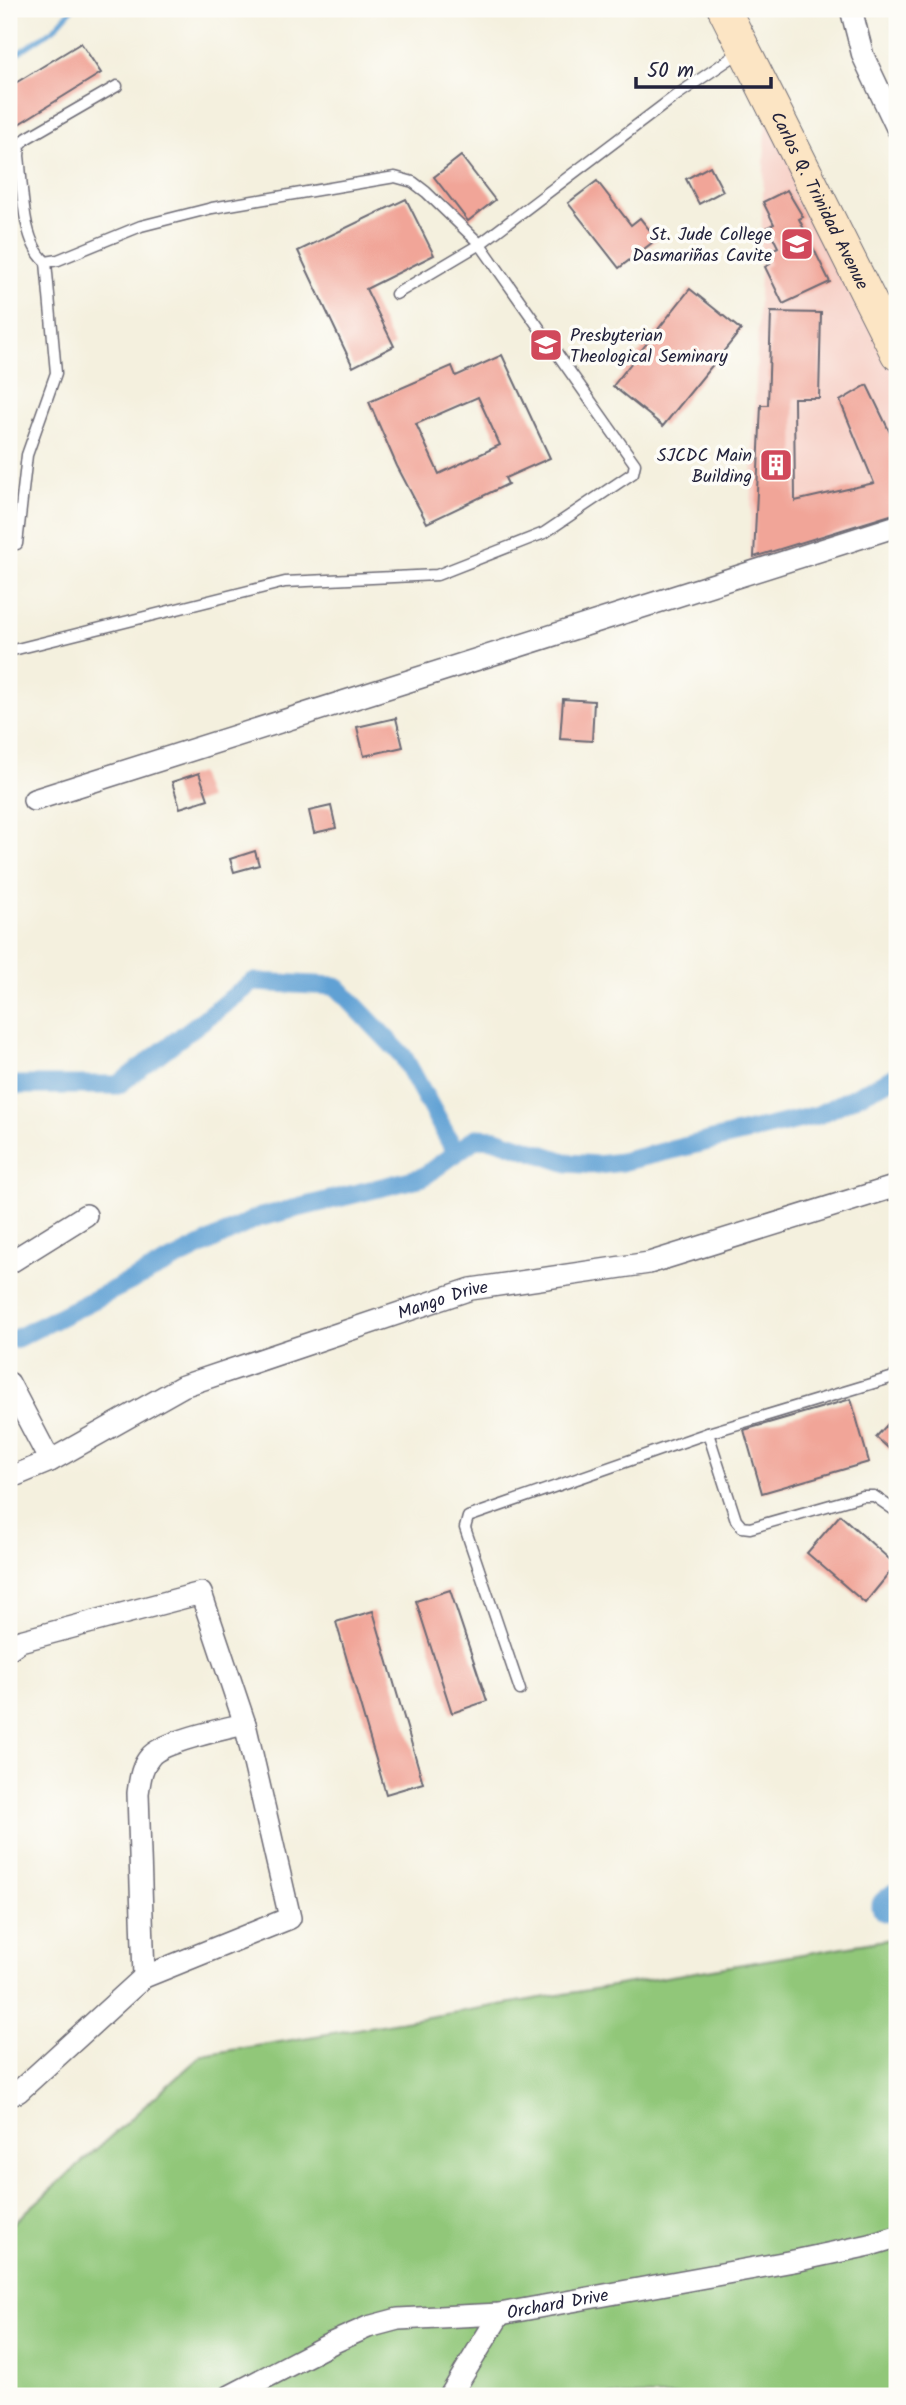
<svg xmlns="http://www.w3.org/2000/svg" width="906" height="2405" viewBox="0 0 906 2405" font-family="Kalam,sans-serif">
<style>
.built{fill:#f7d1c8}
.green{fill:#91c779;stroke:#5a745a;stroke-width:2}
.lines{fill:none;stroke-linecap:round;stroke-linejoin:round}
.stream{stroke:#60a1d4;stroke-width:5}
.canal{stroke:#60a1d4;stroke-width:19}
.river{stroke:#60a1d4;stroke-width:33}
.building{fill:#f1a598;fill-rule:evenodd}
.service-casing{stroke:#6c6a74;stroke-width:13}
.minor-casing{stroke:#6c6a74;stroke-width:24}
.secondary-casing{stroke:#6c6a74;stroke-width:34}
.service{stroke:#fff;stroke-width:10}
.minor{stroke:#fff;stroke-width:21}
.secondary{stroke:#fce5c4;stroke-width:32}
.labels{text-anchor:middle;stroke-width:7;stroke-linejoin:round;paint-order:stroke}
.street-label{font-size:18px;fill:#22223b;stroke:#fdfcf7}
.poi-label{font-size:18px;fill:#22223b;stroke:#fdfcf7;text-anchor:end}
</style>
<rect width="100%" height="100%" fill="#fdfcf7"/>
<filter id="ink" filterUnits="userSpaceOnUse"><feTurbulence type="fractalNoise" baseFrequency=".0143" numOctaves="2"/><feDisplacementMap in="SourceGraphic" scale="14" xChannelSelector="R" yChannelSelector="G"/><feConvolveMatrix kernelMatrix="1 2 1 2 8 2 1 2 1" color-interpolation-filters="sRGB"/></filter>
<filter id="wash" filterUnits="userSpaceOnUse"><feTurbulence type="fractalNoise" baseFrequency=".00686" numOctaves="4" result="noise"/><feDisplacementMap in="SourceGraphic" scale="28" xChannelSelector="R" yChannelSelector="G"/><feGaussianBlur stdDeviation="1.57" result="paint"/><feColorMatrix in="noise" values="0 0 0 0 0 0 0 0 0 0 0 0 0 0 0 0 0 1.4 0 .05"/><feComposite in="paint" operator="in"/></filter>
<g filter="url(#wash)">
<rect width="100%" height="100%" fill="#f4f0de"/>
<path class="built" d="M766 115 897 374V518L749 561Z"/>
<path class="green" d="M897 1938V2396H9V2227L202 2055Z"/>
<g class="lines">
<path class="stream" d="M9 59 54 29 72 9"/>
<g class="canal">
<path d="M9 1085H118L253 982 336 986 403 1056 456 1153"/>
<path d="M15 1339 257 1218 423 1177 476 1138 496 1139 568 1163 598 1165 621 1162 818 1115 897 1076"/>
</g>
<path class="river" d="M888 1906 897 1899"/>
</g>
<g id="blocks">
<g class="building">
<path d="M81 43 101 73 9 130V87Z"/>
<path d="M461 156 495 200 468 221 434 177Z"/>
<path d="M710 166 723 191 699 204 686 179Z"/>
<path d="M597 181 631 225 640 218 657 239 619 268 568 203Z"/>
<path d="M787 190 803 217 799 219 830 282 783 304 765 267 770 264 765 254 778 247 768 227 774 224 763 202Z"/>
<path d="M406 199 434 255 366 289 394 346 353 367 298 251Z"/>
<path d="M690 289 741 330 663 426 613 386Z"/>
<path d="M771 312 821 313 819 398H794L795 501 874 483 840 401 867 385 897 447V513L754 557 761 405H768Z"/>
<path d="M502 355 550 458 505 478 508 484 427 523 397 466 369 402 452 366 456 376ZM478 397 500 445 439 474 416 424Z"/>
<path d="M563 699 594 701 592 741 560 739Z"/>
<path d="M396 718 403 747 364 756 357 727Z"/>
<path d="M199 773 208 799 180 808 172 782Z"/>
<path d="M331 806 336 828 314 833 309 811Z"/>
<path d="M255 851 259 865 234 872 230 859Z"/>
<path d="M851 1399 869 1462 762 1493 744 1430Z"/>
<path d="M897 1414V1456L876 1437Z"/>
<path d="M840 1515 896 1565 865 1603 807 1553Z"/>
<path d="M450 1590 487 1701 452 1713 416 1601Z"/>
<path d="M373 1611 423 1783 386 1794 336 1622Z"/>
</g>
</g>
</g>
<g filter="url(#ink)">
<use href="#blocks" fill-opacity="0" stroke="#6c6a74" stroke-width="2"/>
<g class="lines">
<defs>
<g id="service">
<path d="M396 294 480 244 674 97 743 50"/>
<path d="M17 544 27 455 56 373 46 262"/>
<path d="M9 651 285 582 437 575 544 533 633 473 635 464 480 244 426 192 413 182 395 177 212 208 141 226 58 260 46 262C21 241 23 186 19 156L20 145 27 138 117 86"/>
<path d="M708 1433 736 1520 742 1527 750 1528 862 1496H874L897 1512"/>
<path d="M520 1690 465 1528 468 1517 708 1433 897 1376"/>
</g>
<g id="minor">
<path d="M851 9 863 56 897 128"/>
<path d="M34 800 897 526"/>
<path d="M9 1263 86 1215"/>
<path d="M9 1383 50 1461"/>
<path id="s1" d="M9 1478 50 1461 183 1386 471 1289 649 1263 897 1186"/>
<path d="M9 1649 20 1641 201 1593 245 1724 290 1918 144 1977 18 2092 9 2093"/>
<path d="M144 1977 138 1793C140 1780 141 1767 150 1757 161 1742 224 1729 245 1724"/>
<path id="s2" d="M230 2396 332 2343 368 2327 398 2319 500 2314 799 2260 870 2245 897 2237"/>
<path d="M450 2396 500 2314"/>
</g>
<g id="secondary">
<path id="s3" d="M724 9 897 354"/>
</g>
</defs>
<use href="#service" class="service-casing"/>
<use href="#minor" class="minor-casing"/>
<use href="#secondary" class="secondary-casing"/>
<use href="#service" class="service"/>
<use href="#minor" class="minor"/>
<use href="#secondary" class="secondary"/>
</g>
</g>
<defs>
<symbol id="school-square" viewBox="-11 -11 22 22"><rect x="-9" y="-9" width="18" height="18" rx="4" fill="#d1495b" stroke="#fdfcf7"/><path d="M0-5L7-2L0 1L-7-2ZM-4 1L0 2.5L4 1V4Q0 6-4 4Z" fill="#fff"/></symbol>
<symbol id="university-square" viewBox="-11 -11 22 22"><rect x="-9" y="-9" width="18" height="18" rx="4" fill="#d1495b" stroke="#fdfcf7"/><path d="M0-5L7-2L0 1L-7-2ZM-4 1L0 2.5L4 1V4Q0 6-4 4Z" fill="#fff"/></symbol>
<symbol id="building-square" viewBox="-11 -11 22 22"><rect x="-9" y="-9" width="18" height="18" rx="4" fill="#d1495b" stroke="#fdfcf7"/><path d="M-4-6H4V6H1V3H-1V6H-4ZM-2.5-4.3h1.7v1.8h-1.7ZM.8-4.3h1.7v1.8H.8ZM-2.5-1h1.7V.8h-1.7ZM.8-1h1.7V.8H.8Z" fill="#fff"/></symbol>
</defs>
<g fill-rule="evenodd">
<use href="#school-square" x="778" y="225" width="38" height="38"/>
<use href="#university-square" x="527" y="326" width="38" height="38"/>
<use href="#building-square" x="757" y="446" width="38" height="38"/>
</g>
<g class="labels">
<g class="street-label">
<text dy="6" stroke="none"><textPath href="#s3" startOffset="214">Carlos Q. Trinidad Avenue</textPath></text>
<text dy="6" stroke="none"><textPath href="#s1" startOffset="471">Mango Drive</textPath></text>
<text dy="6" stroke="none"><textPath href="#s2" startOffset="346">Orchard Drive</textPath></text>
</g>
<g class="poi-label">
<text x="772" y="240">St. Jude College<tspan x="772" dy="21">Dasmariñas Cavite</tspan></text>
<text x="570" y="341" text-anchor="start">Presbyterian<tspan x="570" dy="21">Theological Seminary</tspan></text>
<text x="752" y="461">SJCDC Main<tspan x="752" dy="21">Building</tspan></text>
</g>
</g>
<rect width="906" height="2405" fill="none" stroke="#fdfcf7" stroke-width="35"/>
<path d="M636 77v10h135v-10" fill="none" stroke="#22223b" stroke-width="3.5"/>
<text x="647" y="77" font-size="21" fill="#22223b" stroke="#fdfcf7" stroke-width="5" paint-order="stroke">50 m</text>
</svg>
